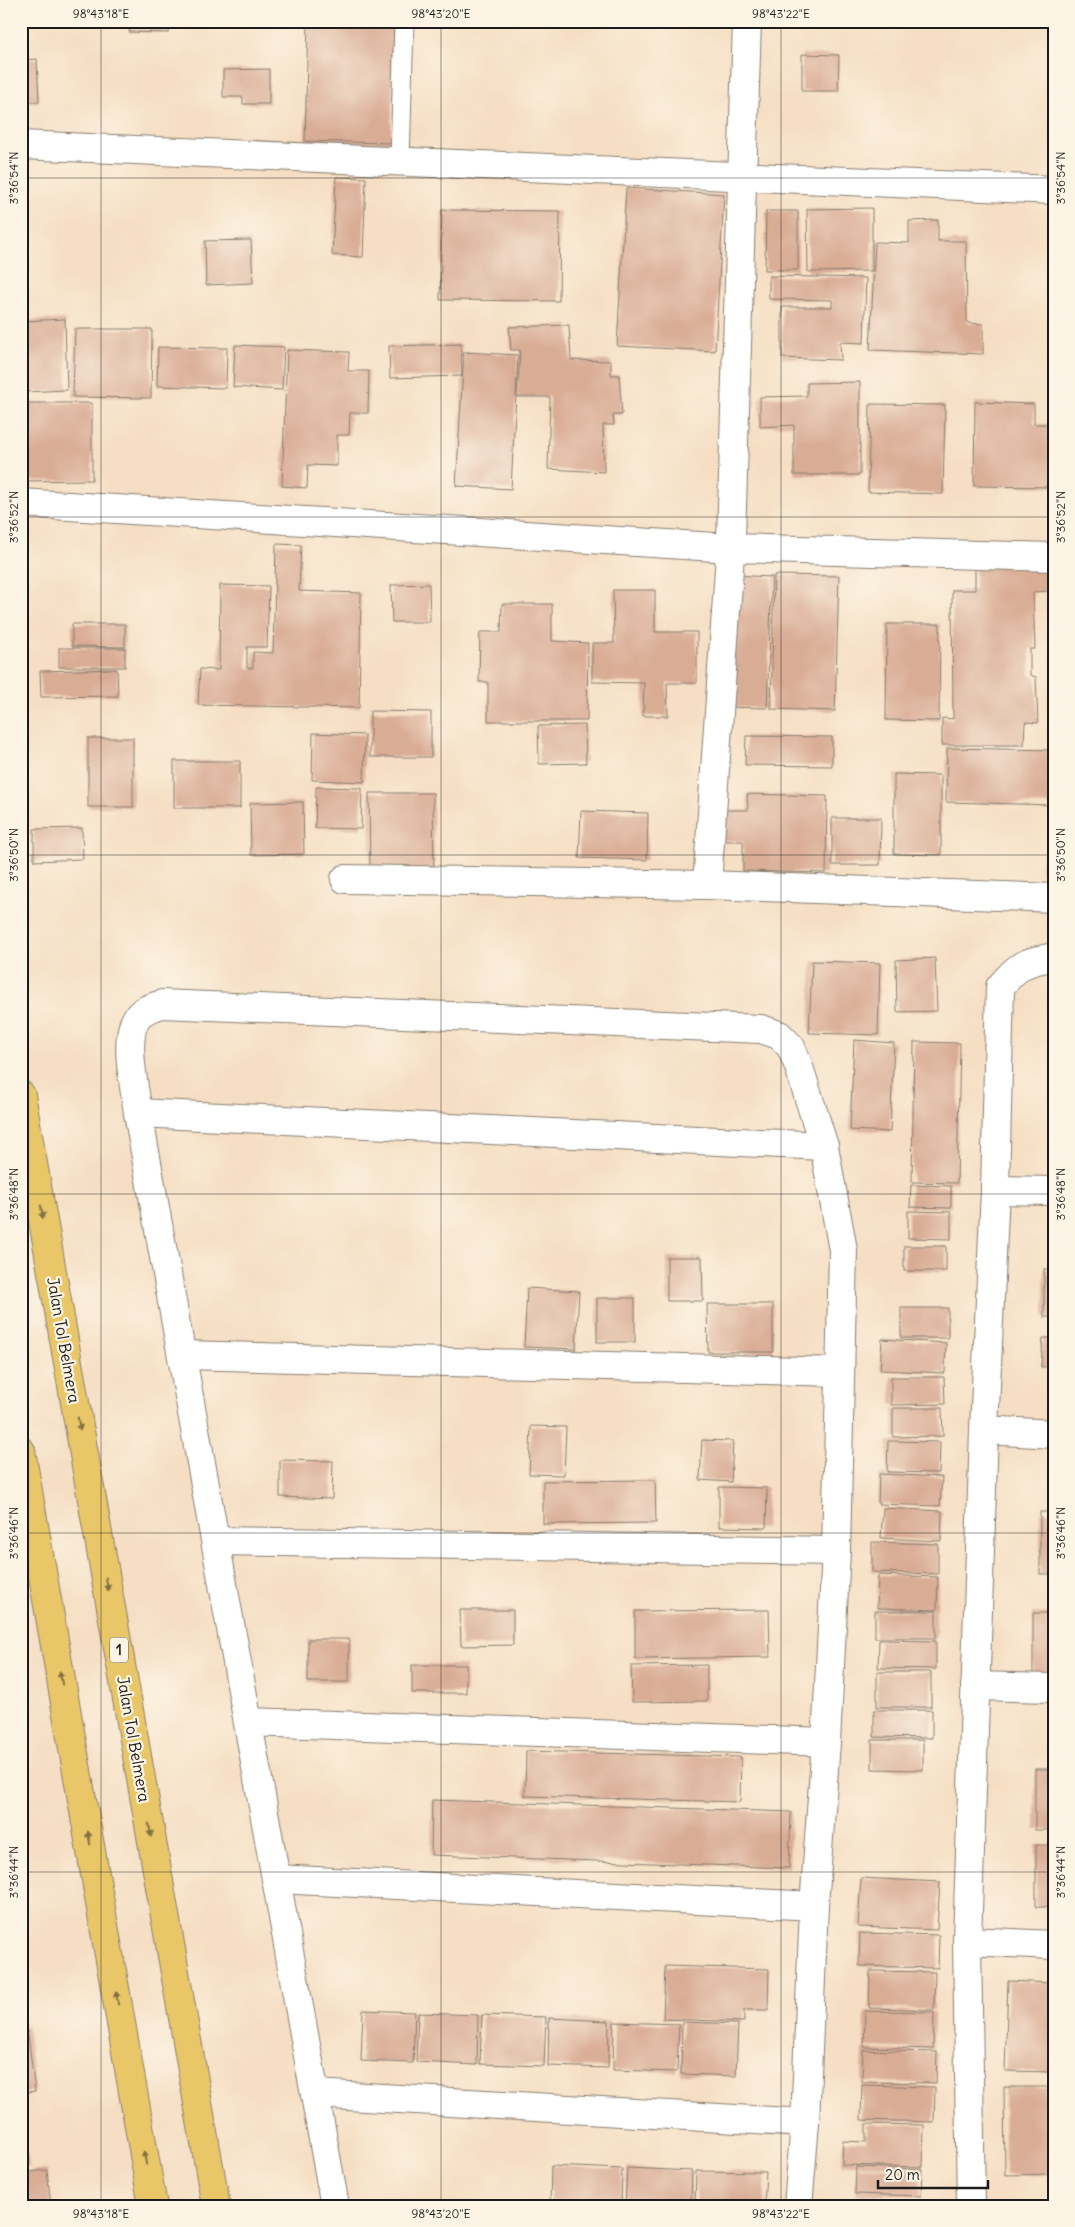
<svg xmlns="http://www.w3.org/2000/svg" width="1075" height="2227" viewBox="0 0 1075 2227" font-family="Delius,sans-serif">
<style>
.building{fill:#d9ac94}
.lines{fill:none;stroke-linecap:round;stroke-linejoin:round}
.lane-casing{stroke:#887d70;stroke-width:21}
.street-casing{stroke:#887d70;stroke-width:30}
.highway-casing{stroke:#887d70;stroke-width:30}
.lane{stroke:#fff;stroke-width:19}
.street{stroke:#fff;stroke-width:28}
.highway{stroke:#e9c769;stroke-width:28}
.oneway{fill:#827242}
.ticks{fill:none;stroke:#1c1c1c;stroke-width:1;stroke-opacity:0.45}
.labels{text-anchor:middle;stroke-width:4.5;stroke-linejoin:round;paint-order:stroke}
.shield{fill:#fcf5e5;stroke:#5f5d58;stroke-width:1}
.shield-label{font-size:15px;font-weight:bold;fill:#1c1c1c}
.street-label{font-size:16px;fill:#1c1c1c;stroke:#fcf5e5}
.neatline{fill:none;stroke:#1c1c1c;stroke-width:2}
.ticks-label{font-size:12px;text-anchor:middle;fill:#1c1c1c}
</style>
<rect width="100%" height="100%" fill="#fcf5e5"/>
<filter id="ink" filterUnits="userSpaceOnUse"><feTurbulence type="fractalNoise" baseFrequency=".02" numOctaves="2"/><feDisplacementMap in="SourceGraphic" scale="10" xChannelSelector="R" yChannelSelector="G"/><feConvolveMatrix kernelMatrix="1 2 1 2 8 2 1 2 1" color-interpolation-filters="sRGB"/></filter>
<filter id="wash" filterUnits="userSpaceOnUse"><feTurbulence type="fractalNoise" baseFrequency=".0096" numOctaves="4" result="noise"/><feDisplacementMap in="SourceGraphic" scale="20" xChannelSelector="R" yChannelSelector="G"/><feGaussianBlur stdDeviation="1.12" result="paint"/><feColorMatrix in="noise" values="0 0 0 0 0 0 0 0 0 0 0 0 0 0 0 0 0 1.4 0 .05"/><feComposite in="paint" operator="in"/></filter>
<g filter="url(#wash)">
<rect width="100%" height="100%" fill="#f5dec3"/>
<g id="blocks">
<g class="building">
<path d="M130 21H170L169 33 129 32Z"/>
<path d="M308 21H394L391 143 305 141Z"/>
<path d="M802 54 839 55 838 91H802Z"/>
<path d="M37 59 39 102 21 103V60Z"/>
<path d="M269 69V104H243V97H223V70Z"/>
<path d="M336 177 366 178 363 257 332 255Z"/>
<path d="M626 188 724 194 715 351 617 346Z"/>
<path d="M872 208V271L808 272 807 209Z"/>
<path d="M442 210 560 211 559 301 440 300Z"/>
<path d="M766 211H798V270H765Z"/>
<path d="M938 220V241H966L967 323 983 324V354L870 350 875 242 909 243V221Z"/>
<path d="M251 240 253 283 206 285 205 241Z"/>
<path d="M769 276 866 278 864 343 840 342 841 360 782 358V307H832V300L769 299Z"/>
<path d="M65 319 67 390 24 392 22 321Z"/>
<path d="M569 325 571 360 611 361V375H619L622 415H613L614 425H603L604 472 548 469 550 397H517L520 350H511L509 327Z"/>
<path d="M75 329H152L151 398 73 397Z"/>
<path d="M461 344 462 376 390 378 389 346Z"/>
<path d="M235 345 284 347 282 390 233 387Z"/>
<path d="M158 347 227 348 226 388 157 386Z"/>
<path d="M287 350 349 352 348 371H369L368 413H350L349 435H337V466L308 465 307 488 282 486Z"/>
<path d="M464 352 518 355 511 489 456 486Z"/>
<path d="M860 382V475H794V425L760 427V397L807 396V383Z"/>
<path d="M975 402 1034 404V424H1054V487L974 486Z"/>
<path d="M21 403H92V480L21 481Z"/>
<path d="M870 404 945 405 943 494 868 492Z"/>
<path d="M276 544 301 545 299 591 361 593 359 708 198 705 200 669 219 670 220 585 269 586 267 647H247V668H253V652L273 653Z"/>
<path d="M975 566H1051V591L1033 592 1035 649H1030V675L1036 677 1038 723 1025 722 1024 745H942V718L953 719 952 590H975Z"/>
<path d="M731 575 772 577 767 708 726 707Z"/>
<path d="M774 575 839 576 835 711 771 709Z"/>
<path d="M429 584 430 622H392L391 585Z"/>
<path d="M613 590H655V632H697V683H667L668 716H643L644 683 592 682V643H614Z"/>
<path d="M502 604H552V641L588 643 587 721H488V682H479L480 632H501Z"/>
<path d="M72 624H125V647L72 646Z"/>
<path d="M887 624H940L939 721 886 720Z"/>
<rect x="59" y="648" width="66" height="19"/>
<path d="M117 669 118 696 41 697 40 671Z"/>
<path d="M370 711 431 712V757H370Z"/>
<path d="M585 725 586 763 539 764 538 726Z"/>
<path d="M313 733 365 735 364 782 312 780Z"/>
<path d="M746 736 832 737V766L745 765Z"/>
<rect x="88" y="738" width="45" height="69"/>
<path d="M947 748 1054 750 1052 805 946 802Z"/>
<rect x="174" y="761" width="66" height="47"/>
<path d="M894 774 941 775V855L894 854Z"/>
<path d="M316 787 362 788 361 829 315 828Z"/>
<path d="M369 793H433L434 872 370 873Z"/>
<path d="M747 794 827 796 826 873 743 871V841H722L723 810H748Z"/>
<path d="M303 802 304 854 251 855 250 803Z"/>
<path d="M581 811 648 813 647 860 579 858Z"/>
<path d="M1052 816H1054V881L1048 880Z"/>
<path d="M832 818H881L880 865H832Z"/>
<path d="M82 828 83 859 34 861V829Z"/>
<path d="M935 958 937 1011 897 1012 896 960Z"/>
<path d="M812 961 880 963 878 1035 809 1033Z"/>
<path d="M854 1040 894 1043 890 1132 850 1130Z"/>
<path d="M914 1042 960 1043 957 1183 912 1182Z"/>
<rect x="1052" y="1111" width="2" height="18"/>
<path d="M911 1185 951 1186V1208L910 1207Z"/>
<path d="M908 1211 951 1212V1239L908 1238Z"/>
<rect x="904" y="1246" width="42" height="25"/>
<path d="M667 1257H702L703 1301H667Z"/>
<rect x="1044" y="1269" width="10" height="48"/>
<path d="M527 1288 579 1291 576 1349 524 1347Z"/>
<rect x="597" y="1298" width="38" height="44"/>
<path d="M707 1304H773V1352H708Z"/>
<rect x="901" y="1308" width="47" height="30"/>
<path d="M1043 1338H1054V1367H1041Z"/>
<path d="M882 1339 946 1343 945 1373 880 1370Z"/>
<path d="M891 1377H944L945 1404 891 1405Z"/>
<path d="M893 1408H942L943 1436 893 1437Z"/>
<path d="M531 1426 566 1427 564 1475 529 1474Z"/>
<path d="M702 1440 733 1441 731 1482 700 1480Z"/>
<path d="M888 1441 940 1442 939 1473 887 1472Z"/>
<path d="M280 1460 333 1461 332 1499 280 1497Z"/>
<path d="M879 1474 942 1477 940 1506 878 1504Z"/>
<path d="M655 1480 656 1523 543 1524V1481Z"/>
<path d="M719 1487 767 1488 766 1528 719 1527Z"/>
<path d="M883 1508 942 1511 941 1541 881 1538Z"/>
<rect x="1040" y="1512" width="14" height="62"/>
<path d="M872 1542 938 1544V1574L872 1572Z"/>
<path d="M878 1575 938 1577 937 1610 877 1608Z"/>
<path d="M460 1610H513V1645L461 1646Z"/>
<path d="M769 1610 770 1657 635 1659V1611Z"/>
<rect x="875" y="1611" width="61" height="27"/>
<rect x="1033" y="1613" width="21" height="62"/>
<rect x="308" y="1639" width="41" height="43"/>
<path d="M879 1640 936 1641V1669L878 1668Z"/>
<rect x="412" y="1665" width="54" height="28"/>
<path d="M707 1665V1701L632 1702 631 1666Z"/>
<rect x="877" y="1672" width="54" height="35"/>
<path d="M874 1710H932V1738L874 1737Z"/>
<path d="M872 1740H923V1770L872 1769Z"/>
<path d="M526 1751 741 1757 740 1802 525 1796Z"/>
<rect x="1035" y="1769" width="19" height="61"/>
<path d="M432 1800 791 1812 789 1868 431 1855Z"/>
<rect x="1036" y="1845" width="18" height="62"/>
<path d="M861 1878 940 1882 937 1930 858 1927Z"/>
<path d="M860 1933 939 1935 938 1968 859 1966Z"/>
<path d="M665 1966 769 1969 768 2010H744V2022L663 2019Z"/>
<path d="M870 1971 935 1972 934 2010 869 2008Z"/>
<path d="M1008 1981 1054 1983V2072L1005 2071Z"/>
<path d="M363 2010 415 2012 413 2063 361 2061Z"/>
<path d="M865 2011 934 2012 933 2049 864 2047Z"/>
<path d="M418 2013 478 2015 477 2065 416 2062Z"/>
<path d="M482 2015 546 2017 544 2066 480 2064Z"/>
<path d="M549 2018 609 2021 608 2068 548 2066Z"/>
<path d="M614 2022 679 2024 677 2072 613 2070Z"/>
<path d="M682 2022 738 2024 736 2076 681 2074Z"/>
<path d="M21 2026H27L35 2091 21 2093Z"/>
<path d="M863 2050 937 2052 936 2083 862 2082Z"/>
<path d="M862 2085 935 2087 934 2122 861 2120Z"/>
<path d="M1004 2087H1054V2174L1005 2175Z"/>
<path d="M22 2108 29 2166 21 2167V2109Z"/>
<path d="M866 2124 924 2125 923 2167 842 2165 843 2141 866 2142Z"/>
<path d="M551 2166 622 2169 621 2206H550Z"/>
<path d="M856 2167 922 2169 921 2196 855 2194Z"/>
<path d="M627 2168 692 2171 691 2206H625Z"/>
<path d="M47 2170 51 2206H21V2173Z"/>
<path d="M696 2171 766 2172 764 2206H695Z"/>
</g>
</g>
</g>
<g filter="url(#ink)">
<use href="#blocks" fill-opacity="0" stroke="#887d70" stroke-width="1"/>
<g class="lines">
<defs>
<path id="lane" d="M400 161 404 21"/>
<g id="street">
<path d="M21 145 1054 190"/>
<path d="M21 503 731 548 1054 557"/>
<path d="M345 879 707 885 1054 898"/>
<path d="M707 885 731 540 747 21"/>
<path d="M138 1113 824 1146"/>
<path d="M995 1190 1054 1191"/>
<path d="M182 1355 839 1372"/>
<path d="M984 1430 1054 1434"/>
<path d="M216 1541 836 1551"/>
<path d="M975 1686 1054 1688"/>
<path d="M248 1722 826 1742"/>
<path d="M276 1879 814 1906"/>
<path d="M967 1941 984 1430 995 1190 1000 987C1018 965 1025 961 1054 957"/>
<path d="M315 2094 805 2123"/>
<path d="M335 2206 138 1113C135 1088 122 1036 138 1016 144 1009 154 1007 162 1004L761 1029 779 1035 791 1047 799 1067 824 1146 843 1250 836 1551 826 1742 814 1906 805 2123 798 2206"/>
<path d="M971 2206 967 1941 1054 1945"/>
</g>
<g id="highway">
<path d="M21 1095 216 2206"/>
<path d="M21 1451 153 2206"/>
</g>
</defs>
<use href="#lane" class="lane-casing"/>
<use href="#street" class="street-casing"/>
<use href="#highway" class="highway-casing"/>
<use href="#lane" class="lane"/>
<use href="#street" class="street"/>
<use href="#highway" class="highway"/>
</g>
<defs><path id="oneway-solid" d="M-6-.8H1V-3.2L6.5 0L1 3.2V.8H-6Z" transform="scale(1.25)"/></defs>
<g class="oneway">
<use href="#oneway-solid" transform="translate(42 1212) rotate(80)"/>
<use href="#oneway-solid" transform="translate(79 1424) rotate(80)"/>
<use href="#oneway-solid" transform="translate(107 1584) rotate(80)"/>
<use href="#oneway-solid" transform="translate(61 1678) rotate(-100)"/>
<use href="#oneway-solid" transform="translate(150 1830) rotate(80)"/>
<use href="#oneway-solid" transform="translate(89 1838) rotate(-100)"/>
<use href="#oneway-solid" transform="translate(117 1998) rotate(-100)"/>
<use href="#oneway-solid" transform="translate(145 2158) rotate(-100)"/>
</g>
</g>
<path class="ticks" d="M101 21V2206M441 21V2206M781 21V2206M21 178H1054M21 517H1054M21 855H1054M21 1194H1054M21 1533H1054M21 1872H1054"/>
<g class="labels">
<rect class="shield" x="110" y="1637.5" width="18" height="25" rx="4"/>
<g class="shield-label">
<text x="119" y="1655">1</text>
</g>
<g class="street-label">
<text transform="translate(64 1340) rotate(80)" y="6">Jalan Tol Belmera</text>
<text transform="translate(134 1739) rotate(80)" y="6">Jalan Tol Belmera</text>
</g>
</g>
<rect width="1075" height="2227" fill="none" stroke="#fcf5e5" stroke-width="55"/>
<path d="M878 2180v8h110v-8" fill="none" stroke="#1c1c1c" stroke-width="2.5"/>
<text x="885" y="2180" font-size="15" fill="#1c1c1c" stroke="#fcf5e5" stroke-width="4" paint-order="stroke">20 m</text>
<rect x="28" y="28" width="1020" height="2172" class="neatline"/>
<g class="ticks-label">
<text x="101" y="18">98°43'18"E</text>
<text x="441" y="18">98°43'20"E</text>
<text x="781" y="18">98°43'22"E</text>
<text transform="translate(14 178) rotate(-90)" y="4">3°36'54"N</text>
<text transform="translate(1061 178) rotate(-90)" y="4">3°36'54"N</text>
<text transform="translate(14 517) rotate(-90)" y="4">3°36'52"N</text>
<text transform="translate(1061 517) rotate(-90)" y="4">3°36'52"N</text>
<text transform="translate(14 855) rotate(-90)" y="4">3°36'50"N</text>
<text transform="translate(1061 855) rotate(-90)" y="4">3°36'50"N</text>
<text transform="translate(14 1194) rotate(-90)" y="4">3°36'48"N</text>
<text transform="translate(1061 1194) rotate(-90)" y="4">3°36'48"N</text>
<text transform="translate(14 1533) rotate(-90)" y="4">3°36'46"N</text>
<text transform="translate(1061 1533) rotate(-90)" y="4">3°36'46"N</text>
<text transform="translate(14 1872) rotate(-90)" y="4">3°36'44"N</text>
<text transform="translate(1061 1872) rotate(-90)" y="4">3°36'44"N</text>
<text x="101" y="2218">98°43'18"E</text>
<text x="441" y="2218">98°43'20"E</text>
<text x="781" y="2218">98°43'22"E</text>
</g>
</svg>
